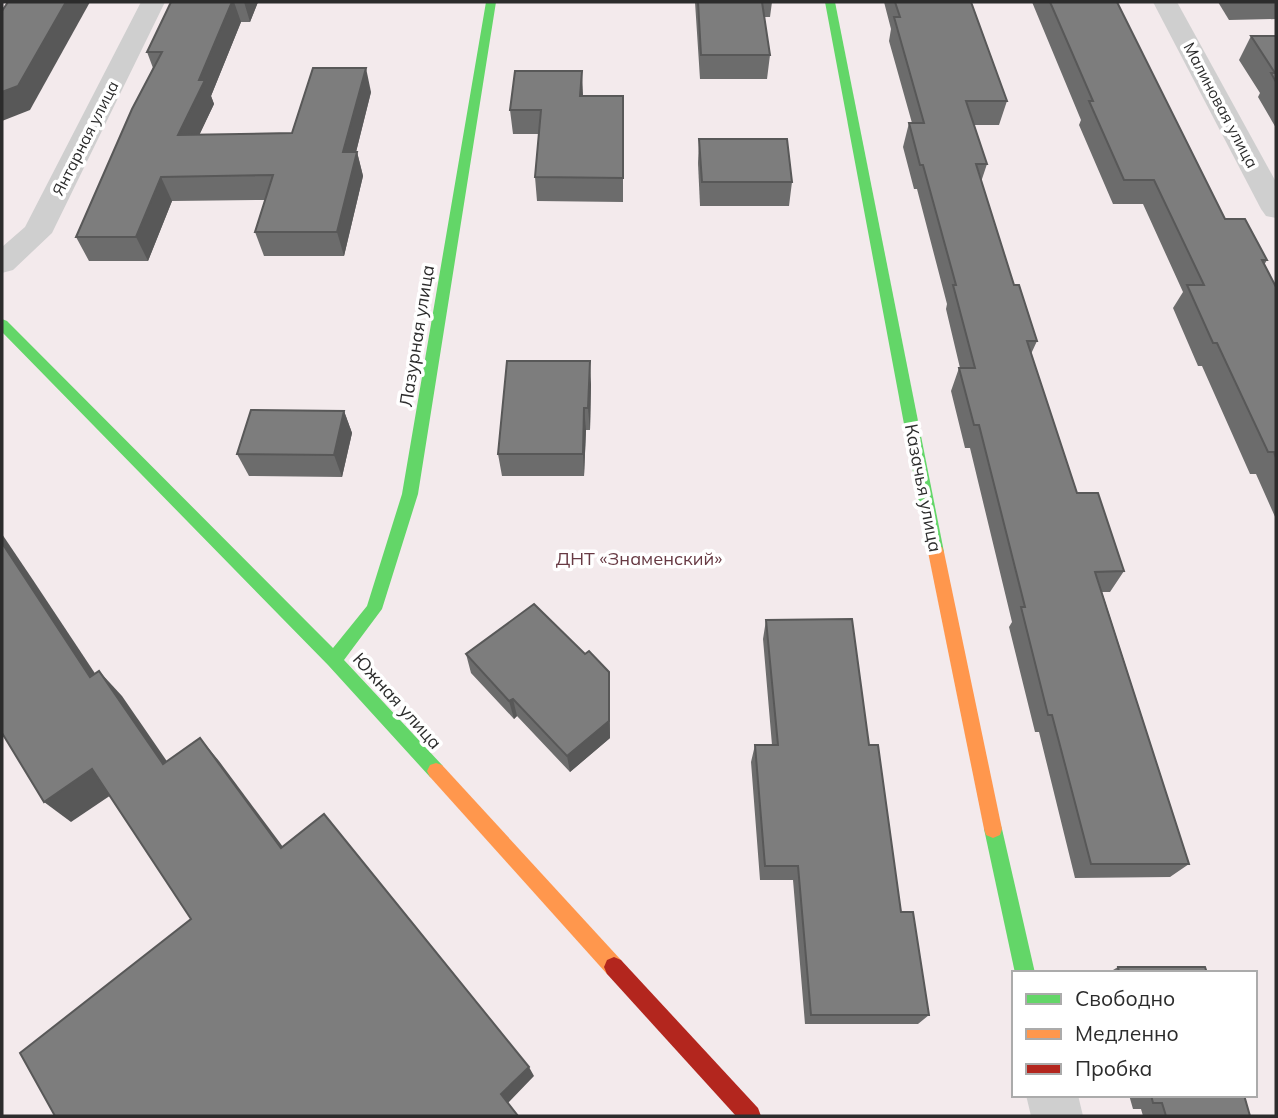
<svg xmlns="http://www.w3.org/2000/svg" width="1278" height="1118" viewBox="0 0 1278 1118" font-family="Mulish,sans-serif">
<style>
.green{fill:#f3eaec;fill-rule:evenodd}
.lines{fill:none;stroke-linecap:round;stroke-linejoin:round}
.street{fill:#cfcfcf;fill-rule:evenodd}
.fast{fill:#63d668;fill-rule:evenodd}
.slow{fill:#ff974d;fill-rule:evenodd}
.jam{fill:#b3261e;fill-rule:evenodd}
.wall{fill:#6c6c6c}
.shaded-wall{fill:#585858}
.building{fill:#7d7d7d;stroke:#585858;stroke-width:2}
.labels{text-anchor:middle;stroke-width:7;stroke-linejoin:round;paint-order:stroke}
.far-street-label{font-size:16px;fill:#2c2c2c;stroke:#fff}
.street-label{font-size:18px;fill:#2c2c2c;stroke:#fff}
.park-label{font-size:18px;fill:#673a43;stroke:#fff}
</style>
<rect width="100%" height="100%" fill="#fff"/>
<path class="green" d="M2 2H1276V1116H2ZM1014 973H1255V1095H1014Z"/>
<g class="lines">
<g class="street">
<path d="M141 2H165L52 233 13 270 2 273V247L25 227Z"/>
<path d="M1153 2H1177L1276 182V218L1266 216 1261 209Z"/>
<path d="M1026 1095H1078L1083 1116H1031Z"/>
</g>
<g class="fast">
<path d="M486 2H496L418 494 382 609 344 660 442 765 445 771 442 777 436 779 430 777 328 665 2 332V319L7 321 333 648 367 606 402 494Z"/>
<path d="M825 2H835L944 552 942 557H930L928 552Z"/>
<path d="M993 820 1000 823 1002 829 1035 973H1015L984 829 986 823Z"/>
</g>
<g class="slow">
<path d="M936 546 942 547 944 552 1002 829 1000 835 993 838 986 835 984 829 928 552 930 547Z"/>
<path d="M436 763 442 765 621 960 624 967 621 974 614 977 607 974 430 777 427 771 430 765Z"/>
</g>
<path class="jam" d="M614 957 621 960 758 1108 761 1116H736L607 974 604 967 607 960Z"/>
</g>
<g class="wall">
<path d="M171 2H258L250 22H241L211 96 214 104 199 135 292 133 371 92 356 152H357L363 176 344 256H264L255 232 265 200 172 201 148 261H89L76 237 153 68 147 52Z"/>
<path d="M695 2H772L770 17H764L770 55 767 79H700Z"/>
<path d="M884 2H971L1007 101 999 125H974L987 164 981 182 1014 285 1037 341 1031 354 1077 493 1124 571 1110 592H1102L1189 864 1170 877 1075 878 1039 732H1035L1009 627 1012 622 970 448H965L951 391 959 368H960L946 309 947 304 917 189H914L903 147 909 123H912L889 41 891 29Z"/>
<path d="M1032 2H1117L1225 219 1267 260 1264 265 1276 287V519L1256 474H1250L1202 366H1198L1173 308 1183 292 1143 204H1113L1079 125 1081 120Z"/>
<path d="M1218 2H1276V19L1229 20Z"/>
<path d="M1251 36H1276V128L1258 97 1260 93 1239 60Z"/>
<path d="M583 96H623V202L537 201 535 177 539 134H513L510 110Z"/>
<path d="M699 139 792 182 789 206H700L698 163Z"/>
<path d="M591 384 590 430H586L584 476H502L498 454Z"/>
<path d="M344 411 352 433 342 477 249 476 237 454Z"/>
<path d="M766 620 869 745 901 912 929 1015 918 1024H805L793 880H760L751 762 755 745H772L763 639Z"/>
<path d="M466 654H585L609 672 610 738 570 772 517 716 514 719 471 673Z"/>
<path d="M1118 967 1207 973H1108Z"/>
<path d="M1129 1095H1244L1250 1116H1143L1141 1109H1133Z"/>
</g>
<g class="shaded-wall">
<path d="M66 2H90L30 110 2 121V92Z"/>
<path d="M232 2H234L241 22 211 96 214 104 188 159 178 135 199 80Z"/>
<path d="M244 2H258L250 22Z"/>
<path d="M366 68 371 92 350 176 343 152Z"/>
<path d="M582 71 583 95 582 120 580 96Z"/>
<path d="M357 152 363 176 344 256 337 232Z"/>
<path d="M161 177 172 201 148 261 136 237Z"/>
<path d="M590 361 591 384 590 430 588 408Z"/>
<path d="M584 408 586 430 584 476 583 454Z"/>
<path d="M344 411 352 433 342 477 334 455Z"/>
<path d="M2 534 33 580 114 702 90 677 2 543Z"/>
<path d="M99 671 122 696 184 786 163 764Z"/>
<path d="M609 672 610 738 570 772 567 756Z"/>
<path d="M513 699 517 716 514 719 509 701Z"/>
<path d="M200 738 219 761 298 867 281 848Z"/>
<path d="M92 769 117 791 71 822 44 802Z"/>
<path d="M529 1067 534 1076 508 1103 519 1116H518L501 1094Z"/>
</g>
<g class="building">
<path d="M8 2H66L18 86 2 92V11Z"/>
<path d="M171 2H232L199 80H205L178 135 292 133 313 68H366L343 152H357L337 232H255L273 175 161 177 136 237H76L132 109 162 52H147Z"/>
<path d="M698 2H762L770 55H701Z"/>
<path d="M895 2H971L1007 101H966L987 164H976L1014 285H1019L1037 341H1027L1077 493H1098L1124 571 1095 572 1189 864H1091L1052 715H1048L1021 607H1025L979 425H974L959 368H975L953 285H956L923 165H920L909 123H924L894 17H900Z"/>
<path d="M1050 2H1117L1225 219H1245L1267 260H1262L1276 287V458L1274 452H1268L1217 343H1213L1187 285H1204L1154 180H1124L1089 101H1093Z"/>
<path d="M1251 36H1276V82L1271 73H1275Z"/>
<path d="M515 71H582L580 96H623V178L535 177 541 110H510Z"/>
<path d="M699 139H787L792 182H702Z"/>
<path d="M507 361H590L588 408H584L583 454H498Z"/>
<path d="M251 410 344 411 334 455 237 454Z"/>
<path d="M2 543 90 677 99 671 163 764 200 738 281 848 324 814 529 1067 501 1094 518 1116H55L20 1053 191 919 92 769 44 802 2 733Z"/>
<path d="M534 604 585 654 589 651 609 672V721L567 756 513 699 509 701 466 654Z"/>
<path d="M852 619 869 745H878L901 912H913L929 1015H811L798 866H765L755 745H778L766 620Z"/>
<path d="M1118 967H1205L1207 973H1119Z"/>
<path d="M1151 1095H1244L1250 1116H1166L1162 1103H1153Z"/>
</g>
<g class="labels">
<g class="far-street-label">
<text transform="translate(1221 105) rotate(62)" y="6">Малиновая улица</text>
<text transform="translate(85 138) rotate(-63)" y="6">Янтарная улица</text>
</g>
<g class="street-label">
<text transform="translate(417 336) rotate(-81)" y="6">Лазурная улица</text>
<text transform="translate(923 488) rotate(79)" y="6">Казачья улица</text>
<text transform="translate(397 701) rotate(48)" y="6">Южная улица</text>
</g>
<g class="park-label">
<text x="639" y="565">ДНТ «Знаменский»</text>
</g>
</g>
<rect width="1278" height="1118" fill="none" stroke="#2c2c2c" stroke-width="7"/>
<rect x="1012" y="971" width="245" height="126" fill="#ffffff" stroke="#ababab" stroke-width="2"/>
<rect x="1026" y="994" width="35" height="10" fill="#63d668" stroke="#ababab" stroke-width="2"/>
<text x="1075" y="1006" font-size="21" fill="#2c2c2c">Свободно</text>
<rect x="1026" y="1029" width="35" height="10" fill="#ff974d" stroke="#ababab" stroke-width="2"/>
<text x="1075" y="1041" font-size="21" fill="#2c2c2c">Медленно</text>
<rect x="1026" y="1064" width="35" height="10" fill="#b3261e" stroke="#ababab" stroke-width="2"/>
<text x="1075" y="1076" font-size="21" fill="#2c2c2c">Пробка</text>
</svg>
